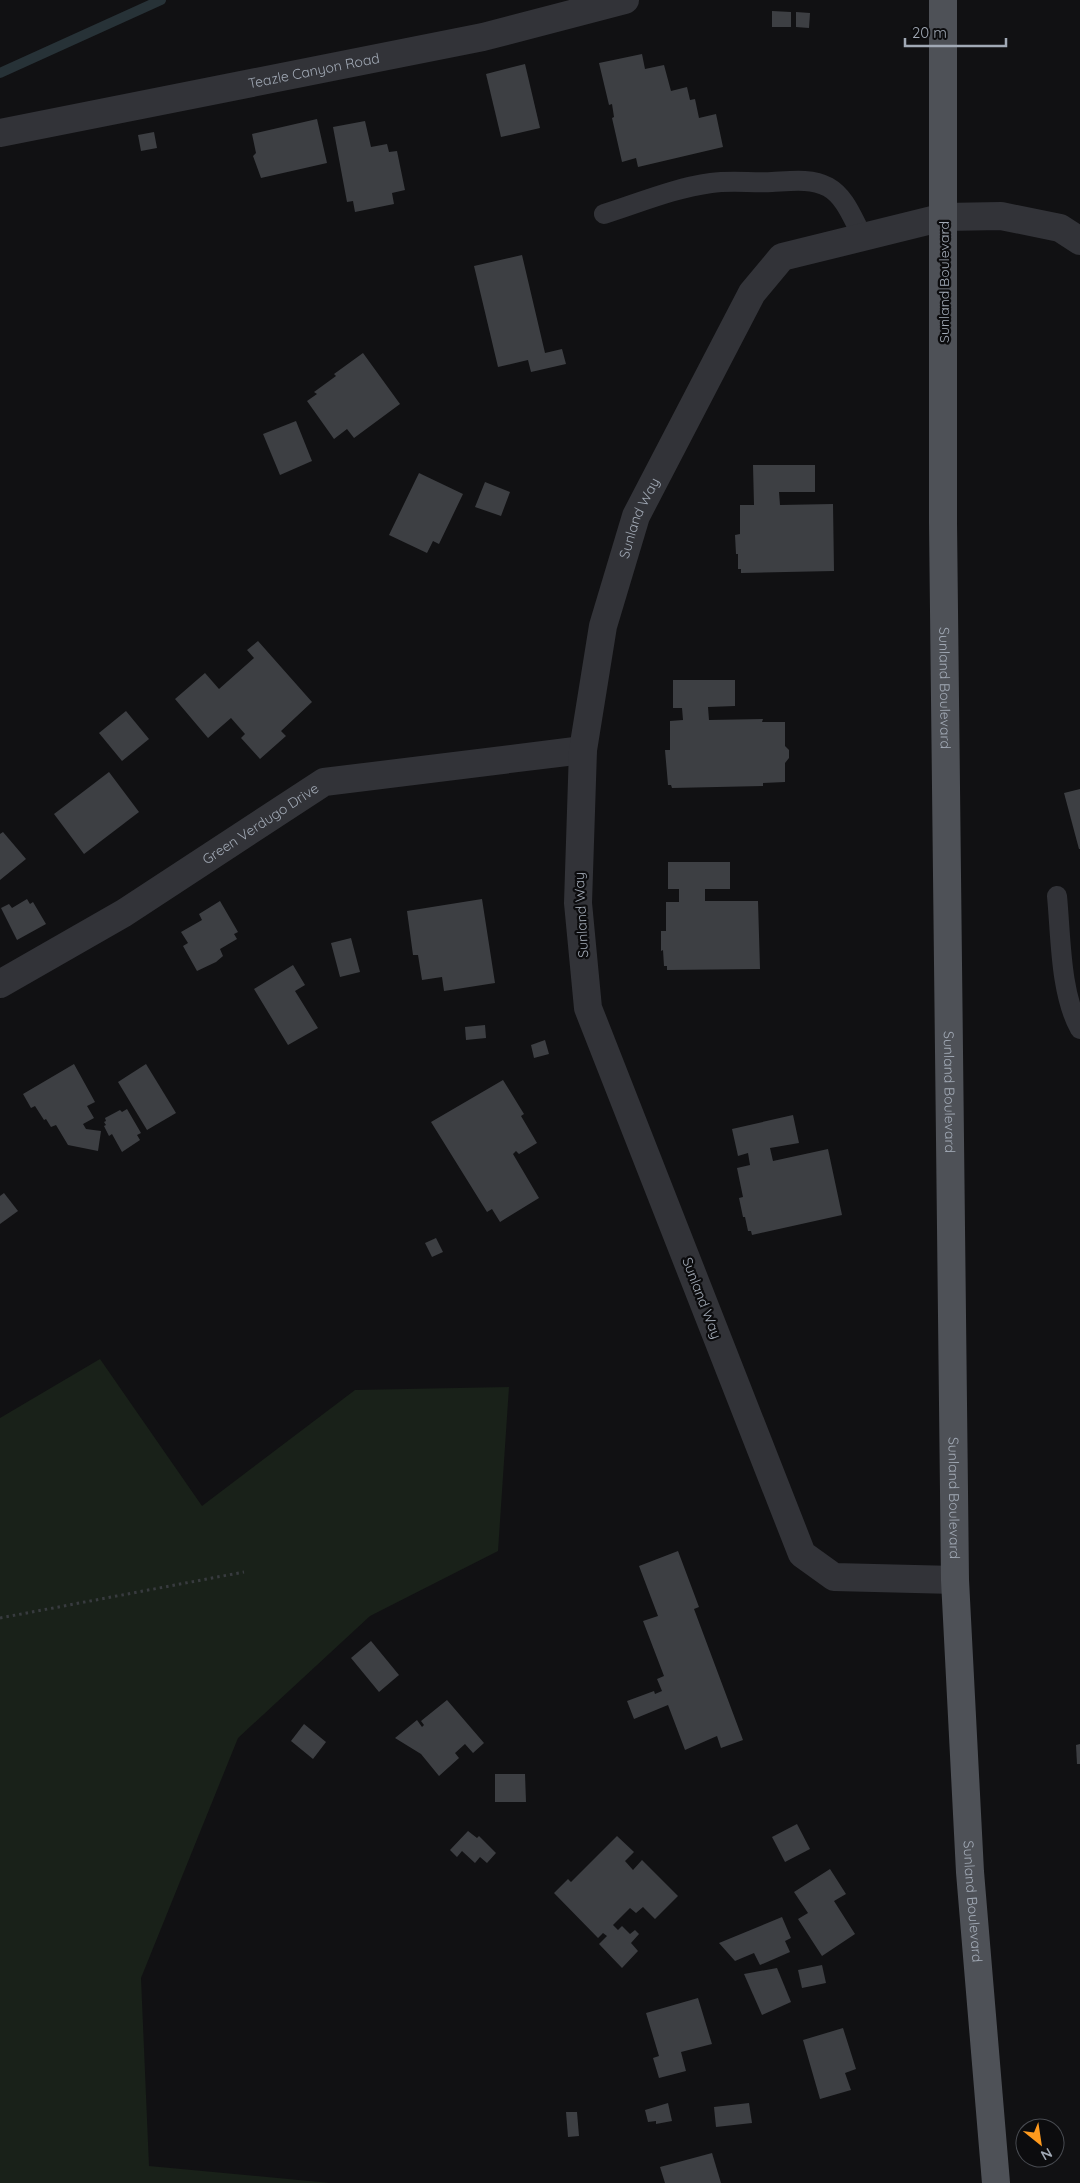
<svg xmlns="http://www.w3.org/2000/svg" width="1080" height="2183" viewBox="0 0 1080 2183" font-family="Quicksand,sans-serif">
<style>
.green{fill:#192119}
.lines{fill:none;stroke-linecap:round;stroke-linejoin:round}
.stream{stroke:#273237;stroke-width:10}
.building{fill:#3d3f43}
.path{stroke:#383b3f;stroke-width:3;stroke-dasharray:2.5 4;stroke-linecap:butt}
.service{stroke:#323338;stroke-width:20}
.minor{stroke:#323338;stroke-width:28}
.primary{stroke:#4e5157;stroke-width:28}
.labels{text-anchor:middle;stroke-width:4.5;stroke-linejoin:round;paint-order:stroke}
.street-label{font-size:14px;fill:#a1a9b5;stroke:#0c0c0e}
</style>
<rect width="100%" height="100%" fill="#111113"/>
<path class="green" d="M100 1359 202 1506 355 1390 509 1387 498 1551 370 1616 238 1738 141 1978 149 2166 330 2183H0V1418Z"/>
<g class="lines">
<path class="stream" d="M0 73 161 0"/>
</g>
<g class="building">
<path d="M772 11 791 12V27H772Z"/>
<path d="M796 12 810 13 809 28 796 27Z"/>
<path d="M642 54 645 69 664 65 671 91 687 87 690 100 695 99 699 118 716 114 723 147 638 167 636 158 622 162 612 118 614 117 612 104 609 105 599 63Z"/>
<path d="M525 64 540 128 501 137 486 74Z"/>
<path d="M317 119 327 163 261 178 253 156 256 153 252 134Z"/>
<path d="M365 121 371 147 387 144 389 152 397 151 405 190 392 193 394 204 355 212 353 201 347 202 333 127Z"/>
<path d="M154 132 157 148 141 151 138 135Z"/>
<path d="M522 255 545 353 562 349 566 364 531 372 528 360 498 367 474 266Z"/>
<path d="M363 353 400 404 354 438 347 429 334 439 307 401 317 394 314 392 336 376 334 374Z"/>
<path d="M296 421 312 461 280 475 263 434Z"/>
<path d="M753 465H815V492H779L780 505 833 504 834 571 741 573V569H738V554H736L735 535 740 534V505H754Z"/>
<path d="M419 473 463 494 439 544 433 541 427 553 389 535Z"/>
<path d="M485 482 510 492 501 516 475 507Z"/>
<path d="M258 641 312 702 281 731 286 736 260 759 241 738 245 734 231 718 208 738 175 699 205 673 219 689 254 658 247 650Z"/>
<path d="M673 680H735V706L708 707 709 720 763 719 762 722H785V746L789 750V758L785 763V782L763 783V786L672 788 671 785H668L665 750H670V721L683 720 682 708H673Z"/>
<path d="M126 711 149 739 122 761 99 733Z"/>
<path d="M109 772 139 812 84 854 54 814Z"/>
<path d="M1080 789V849H1079L1064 793Z"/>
<path d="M3 832 26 859 0 880V834Z"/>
<path d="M668 862H730V889H705V901H758L760 969 667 970V966H664L663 950 661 951V931H666V902H679V889H668Z"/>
<path d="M27 899 30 904 33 902 46 924 17 940 1 908 9 904 12 908Z"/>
<path d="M482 899 495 983 444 991 442 977 422 980 418 955H413L407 911Z"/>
<path d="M220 901 238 932 234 934 237 939 220 949 223 956 216 962 197 971 183 946 188 943 181 932 202 920 199 914Z"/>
<path d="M351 938 360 972 340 977 331 943Z"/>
<path d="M293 965 305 985 295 991 318 1028 288 1045 254 989Z"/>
<path d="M485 1025 486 1038 466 1040 465 1027Z"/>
<path d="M545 1040 549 1054 534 1058 531 1045Z"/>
<path d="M74 1064 95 1102 87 1106 94 1118 83 1124 86 1129 101 1131 98 1151 68 1145 56 1125 51 1127 46 1119 44 1120 35 1106 31 1108 23 1094Z"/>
<path d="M146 1064 176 1113 147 1130 118 1082Z"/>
<path d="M503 1080 524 1114 521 1116 537 1143 519 1154 516 1151 513 1154 539 1198 500 1222 492 1209 487 1212 431 1122Z"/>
<path d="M127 1109 141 1133 137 1135 140 1140 122 1152 112 1134 109 1136 104 1126 106 1125 104 1122 106 1121 105 1118 120 1110 122 1112Z"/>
<path d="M793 1115 799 1143 770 1148 773 1161 828 1149 842 1215 752 1235 751 1231H748L745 1217H743L739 1198 743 1197 737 1168 750 1165 748 1153 738 1156 732 1129Z"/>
<path d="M4 1193 18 1211 0 1224V1196Z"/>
<path d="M436 1238 443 1252 432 1257 425 1243Z"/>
<path d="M678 1551 699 1607 694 1609 743 1740 721 1748 717 1736 685 1750 668 1705 634 1719 627 1701 654 1691 655 1694 662 1691 657 1679 664 1676 643 1621 658 1616 639 1566Z"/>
<path d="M371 1641 399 1675 379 1692 351 1658Z"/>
<path d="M447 1700 484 1743 473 1753 465 1744 455 1753 459 1758 439 1776 421 1754 395 1738 417 1720 422 1727 424 1725 421 1721Z"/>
<path d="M304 1724 326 1742 313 1759 291 1741Z"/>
<path d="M1080 1744V1764H1077L1076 1745Z"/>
<path d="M495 1774H525L526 1802H495Z"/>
<path d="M797 1824 810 1849 785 1862 772 1837Z"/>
<path d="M468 1831 477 1838 479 1836 496 1853 487 1863 480 1857 475 1863 462 1851 457 1857 450 1850Z"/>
<path d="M617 1836 634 1852 625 1861 633 1870 642 1860 678 1896 655 1919 643 1907 636 1913 630 1908 613 1925 618 1930 622 1926 630 1934 635 1930 639 1934 631 1943 638 1951 622 1968 599 1944 607 1936 603 1933 598 1938 554 1893 568 1879 571 1882Z"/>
<path d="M830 1869 846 1894 834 1901 855 1934 822 1956 798 1919 808 1913 794 1892Z"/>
<path d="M782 1917 791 1938 785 1941 790 1952 760 1965 754 1953 735 1961 719 1943Z"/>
<path d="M822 1965 826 1983 802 1988 798 1970Z"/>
<path d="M777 1968 791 2002 762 2015 744 1974Z"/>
<path d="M698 1998 712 2044 681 2052 686 2071 659 2078 653 2058 659 2056 646 2013Z"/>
<path d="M843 2028 856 2069 845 2073 851 2090 820 2099 803 2040Z"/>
<path d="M668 2103 672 2121 656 2124V2121L648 2122 645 2110Z"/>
<path d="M749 2103 752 2123 716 2127 714 2107Z"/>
<path d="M566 2112H577L579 2136 568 2137Z"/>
<path d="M712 2153 721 2183H665L660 2167Z"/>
</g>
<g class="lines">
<path class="path" d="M0 1618 244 1572"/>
<g class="service">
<path d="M604 214C639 203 674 188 711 183 731 180 751 183 772 182 791 181 811 178 828 187 846 197 853 220 863 237"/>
<path d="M1057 896C1061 937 1060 993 1080 1029"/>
</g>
<g class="minor">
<path id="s1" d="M0 133 483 37 625 0"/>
<path id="s2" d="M0 984 124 913 324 782 583 750"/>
<path id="s3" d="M955 1580 834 1577 802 1554 588 1008 578 903 583 750 603 626 636 516 752 293 782 257 944 217 1001 216 1060 228 1080 241"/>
</g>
<path class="primary" id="s4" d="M943 0V523L955 1580 970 1872 996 2183"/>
</g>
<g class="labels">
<g class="street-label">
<text dy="5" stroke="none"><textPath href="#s1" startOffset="320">Teazle Canyon Road</textPath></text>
<text transform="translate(944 282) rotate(-90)" y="5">Sunland Boulevard</text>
<text dy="5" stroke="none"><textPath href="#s3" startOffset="1245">Sunland Way</textPath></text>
<text dy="5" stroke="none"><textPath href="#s4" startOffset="688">Sunland Boulevard</textPath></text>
<text dy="5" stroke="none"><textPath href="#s2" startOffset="306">Green Verdugo Drive</textPath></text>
<text transform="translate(581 915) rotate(-93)" y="5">Sunland Way</text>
<text dy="5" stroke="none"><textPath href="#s4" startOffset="1092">Sunland Boulevard</textPath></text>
<text transform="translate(702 1298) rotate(69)" y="5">Sunland Way</text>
<text dy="5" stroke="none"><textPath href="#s4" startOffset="1498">Sunland Boulevard</textPath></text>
<text dy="5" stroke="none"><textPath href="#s4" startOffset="1902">Sunland Boulevard</textPath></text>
</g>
</g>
<g transform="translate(1040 2143) rotate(150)"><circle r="24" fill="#0c0c0e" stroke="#484b51"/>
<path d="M0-4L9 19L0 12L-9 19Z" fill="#ff9a1d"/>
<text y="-8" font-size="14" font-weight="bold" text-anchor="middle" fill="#a1a9b5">N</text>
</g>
<path d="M905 38v8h101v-8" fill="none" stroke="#a1a9b5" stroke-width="2.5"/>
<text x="912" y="38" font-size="15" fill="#a1a9b5" stroke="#0c0c0e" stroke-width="4" paint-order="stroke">20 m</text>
</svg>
